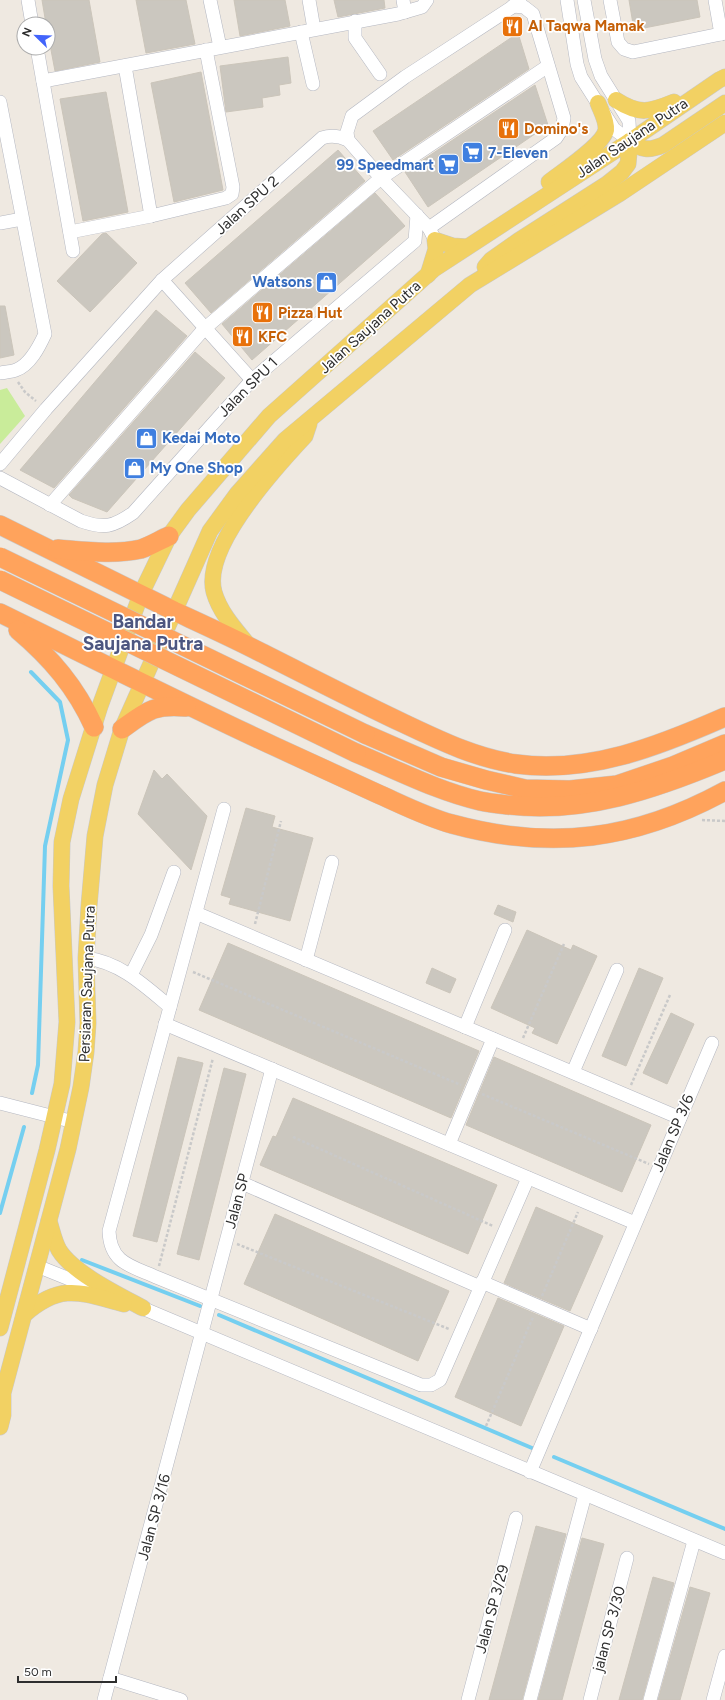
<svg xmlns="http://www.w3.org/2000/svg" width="725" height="1700" viewBox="0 0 725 1700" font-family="Figtree,sans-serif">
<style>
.pitch{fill:#c9ec9a}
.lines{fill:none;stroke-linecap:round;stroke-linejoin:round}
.stream{stroke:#75cff0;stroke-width:4}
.building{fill:#cbc7bf;stroke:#cbc5ba}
.minor-casing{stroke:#b4b7c1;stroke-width:14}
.major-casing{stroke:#c9c9c9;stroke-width:17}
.highway-casing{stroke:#c9c9c9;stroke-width:20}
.path{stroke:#c9c9c9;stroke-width:2.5;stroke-dasharray:3 2;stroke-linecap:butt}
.minor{stroke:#fff;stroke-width:13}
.major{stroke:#f2d163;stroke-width:16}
.highway{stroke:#ffa35c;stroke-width:19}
.highway-bridge-casing{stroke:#c9c9c9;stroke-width:20;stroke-linecap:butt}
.highway-bridge{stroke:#ffa35c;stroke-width:19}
.labels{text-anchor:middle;stroke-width:3.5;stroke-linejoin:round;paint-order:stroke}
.food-label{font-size:15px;font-weight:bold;fill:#c56008;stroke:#fff;text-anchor:start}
.street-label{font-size:15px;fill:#2e2e2e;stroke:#fff}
.shop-label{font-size:15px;font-weight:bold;fill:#366cbe;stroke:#fff;text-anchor:start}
.district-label{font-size:19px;font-weight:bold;fill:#4d5680;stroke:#fff}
</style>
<rect width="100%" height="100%" fill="#efe9e1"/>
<path class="pitch" d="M7 388 25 416 0 444V390Z"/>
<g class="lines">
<g class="stream">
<path d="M31 672 60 702 68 740 45 846 38 1065 32 1093"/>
<path d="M0 1213 24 1127"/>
<path d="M82 1260 200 1306"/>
<path d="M219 1315 532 1448"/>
<path d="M554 1457 725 1529"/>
</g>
</g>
<g class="building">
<path d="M42 0H89L100 62 55 71 48 34V24H46Z"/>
<path d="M136 0H186L195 44 146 53Z"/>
<path d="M234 0H285L290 26 240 36Z"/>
<path d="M334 0H384L385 8 338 17Z"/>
<path d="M629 0H697L700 17 634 30Z"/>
<path d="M518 33 529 69 393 160 373 131Z"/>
<path d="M288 57 291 83 279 85 280 95 262 98 263 107 226 112 220 66Z"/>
<path d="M201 72 223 190 174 202 151 83Z"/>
<path d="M535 85 548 125 428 207 405 172Z"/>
<path d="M106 92 128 212 83 221 60 99Z"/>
<path d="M338 150 365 181 211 313 185 283Z"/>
<path d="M375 193 405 226 252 360 222 324Z"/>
<path d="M106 233 137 263 90 312 57 281 102 234Z"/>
<path d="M0 306H5L14 355 0 358Z"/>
<path d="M156 310 187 336 54 488 20 470Z"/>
<path d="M195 352 225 378 107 512 72 498 69 495Z"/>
<path d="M154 770 162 779 167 774 207 816 191 870 138 814Z"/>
<path d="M246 808 275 816 272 827 313 838 290 921 229 904 231 898 221 895Z"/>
<path d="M498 905 516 912 513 922 494 914Z"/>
<path d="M527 930 571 950 573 945 597 956 557 1044 532 1033 535 1028 491 1008Z"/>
<path d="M228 943 479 1051 451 1118 199 1010Z"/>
<path d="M432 968 456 979 450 993 426 983Z"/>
<path d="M639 968 663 978 626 1066 602 1056Z"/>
<path d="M671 1013 694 1024 667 1084 643 1073Z"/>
<path d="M178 1057 203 1063 157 1242 133 1236Z"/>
<path d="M494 1057 651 1125 622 1192 466 1125Z"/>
<path d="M224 1068 246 1074 199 1260 177 1254Z"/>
<path d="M293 1098 497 1185 468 1254 260 1165 273 1136 276 1137Z"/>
<path d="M536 1207 603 1236 570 1311 504 1283Z"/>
<path d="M275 1214 449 1291 418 1361 244 1284Z"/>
<path d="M498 1298 564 1326 521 1426 455 1397Z"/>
<path d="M536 1526 566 1534 522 1700H489Z"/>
<path d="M582 1538 604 1544 562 1700H538Z"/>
<path d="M653 1577 674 1583 642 1700H619Z"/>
<path d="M690 1587 710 1593 680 1700H658Z"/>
</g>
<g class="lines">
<defs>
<g id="minor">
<path d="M28 0 32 24"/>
<path d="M210 0 220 47"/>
<path d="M309 0 314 29"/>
<path d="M403 0 405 12"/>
<path d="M567 0 577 64 581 77 614 129 630 141"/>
<path d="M584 0 595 59 601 76 629 121 630 141"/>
<path d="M610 0 618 42 624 49 633 52 725 33"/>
<path d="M715 0 721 34"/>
<path d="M355 21V38L380 74"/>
<path d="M301 32 313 84"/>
<path d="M37 48 73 251"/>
<path d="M125 66 151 216"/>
<path d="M43 81 398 14 422 7 427 0"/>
<path d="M0 102 45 334C39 347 30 365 16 370 11 372 5 372 0 373"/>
<path d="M348 140 347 132 352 116 405 77 520 2"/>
<path d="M0 223 22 219"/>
<path d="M429 228 556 138 562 129 564 118 533 14 524 7 513 6"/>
<path d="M70 232 151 216 226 198 232 194 233 187 206 50"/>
<path d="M162 280 252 380"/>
<path d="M0 464 46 409 162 280 322 138C331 135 339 136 348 140L381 178 429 228 435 240"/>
<path d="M0 478 81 521C104 529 113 527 133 513L252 380 415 241 417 215"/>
<path d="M50 505 204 329 381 178 548 66"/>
<path d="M224 809 109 1231C110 1263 131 1266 156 1277L421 1385H431L440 1380 528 1178"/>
<path d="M196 913 680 1118"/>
<path d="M86 958C120 962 145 986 170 1007"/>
<path d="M306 960 332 862"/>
<path d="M131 975 151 935 174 872"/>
<path d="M165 1024 635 1223"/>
<path d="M465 1027 505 930"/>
<path d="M573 1072 617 970"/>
<path d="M0 1103 74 1122"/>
<path d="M449 1144 493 1039"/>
<path d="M242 1183 480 1287"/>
<path d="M37 1266 104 1293"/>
<path d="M482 1282 591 1329"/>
<path d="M135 1305 725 1553"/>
<path d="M530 1472 712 1043"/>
<path d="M110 1678 181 1700"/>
<path d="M104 1700 272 1069"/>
<path d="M468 1700 516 1518"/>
<path d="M530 1700 585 1495"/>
<path d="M590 1700 627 1558"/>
<path d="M650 1700 694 1541"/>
<path d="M713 1700 725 1656"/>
</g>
<g id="major">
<path d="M616 100C639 115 650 112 674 102"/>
<path d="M630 141C641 150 649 151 663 145L725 103"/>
<path d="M549 182C562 172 603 145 606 130 607 121 601 111 598 103"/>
<path d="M485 267 491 260 518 241 607 184 622 172 628 164 630 141"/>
<path d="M428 275 436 249 435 240 453 246 467 247"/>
<path d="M249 646C236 630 220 613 214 592 202 548 276 467 305 436L309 424"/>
<path d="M49 1221C52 1230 54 1241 59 1250 73 1273 119 1295 143 1308"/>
<path d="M25 1314C62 1282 81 1293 124 1304"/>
<path d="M0 1328 47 1150 62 1084 67 1022 61 886 62 842 71 799 100 706 141 594 169 536 188 510 269 416 434 269 630 141 719 80 725 77"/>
<path d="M0 1427 3 1415V1393L68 1149 81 1087 86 1052 88 1023 86 958 89 906 95 836 105 785 122 729 210 531 237 494 285 440 470 285 619 194 725 123"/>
</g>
<g id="highway">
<path d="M0 525C58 554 116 582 174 611 202 624 231 637 260 652 308 676 356 701 405 724 441 741 476 758 516 764 589 774 659 746 725 717"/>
<path d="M58 549C84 551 114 555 141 549 150 546 160 540 169 536"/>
<path d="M0 613C92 658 183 704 276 747 309 762 343 778 376 793 401 804 426 817 452 824 551 851 635 840 725 791"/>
<path d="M18 630C51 658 76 687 94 727"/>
<path d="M122 729C147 711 154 704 186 707"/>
<path d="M365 734 441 767 486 780 525 789 570 790 617 785 673 766 725 744"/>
<path d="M356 753C397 770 437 791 480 801 489 803 499 804 508 805 584 814 656 789 725 760"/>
</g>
</defs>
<use href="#minor" class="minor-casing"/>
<use href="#major" class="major-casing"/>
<use href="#highway" class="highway-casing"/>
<g class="path">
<path d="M18 382 25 392 36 401"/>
<path d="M702 820 725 821"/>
<path d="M255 924 281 821"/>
<path d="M193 972 461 1085"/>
<path d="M523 1038 564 944"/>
<path d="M631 1085 670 995"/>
<path d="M482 1094 649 1164"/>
<path d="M293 1137 493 1226"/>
<path d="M237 1244 449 1329"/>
<path d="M159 1266 213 1058"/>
<path d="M542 1296 578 1212"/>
<path d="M486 1426 533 1317"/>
</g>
<use href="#minor" class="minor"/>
<use href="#major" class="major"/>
<use href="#highway" class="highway"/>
<defs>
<g id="highway-bridge">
<path d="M0 557 365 734"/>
<path d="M0 580 356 753"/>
</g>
</defs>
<use href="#highway-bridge" class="highway-bridge-casing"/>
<use href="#highway-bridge" class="highway-bridge"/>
</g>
<defs>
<symbol id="restaurant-square" viewBox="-11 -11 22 22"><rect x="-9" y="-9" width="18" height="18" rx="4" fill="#e8710a" stroke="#fff"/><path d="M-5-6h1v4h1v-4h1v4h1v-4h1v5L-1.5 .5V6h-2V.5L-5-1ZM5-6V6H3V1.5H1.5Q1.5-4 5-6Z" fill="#fff"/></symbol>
<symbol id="supermarket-square" viewBox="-11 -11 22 22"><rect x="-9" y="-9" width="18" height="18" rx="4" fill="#3f7fe0" stroke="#fff"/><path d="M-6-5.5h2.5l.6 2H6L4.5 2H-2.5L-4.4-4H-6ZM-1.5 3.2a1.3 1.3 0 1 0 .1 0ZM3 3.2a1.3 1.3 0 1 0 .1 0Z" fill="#fff"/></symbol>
<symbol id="shop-square" viewBox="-11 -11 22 22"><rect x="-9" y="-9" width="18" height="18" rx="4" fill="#3f7fe0" stroke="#fff"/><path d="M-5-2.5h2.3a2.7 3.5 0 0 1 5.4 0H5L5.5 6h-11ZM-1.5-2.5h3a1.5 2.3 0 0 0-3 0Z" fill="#fff"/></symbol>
</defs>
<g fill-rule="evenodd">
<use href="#restaurant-square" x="500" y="14" width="25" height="25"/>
<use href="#restaurant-square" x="496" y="116" width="25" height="25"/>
<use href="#supermarket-square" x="460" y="140" width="25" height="25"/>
<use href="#supermarket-square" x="436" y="152" width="25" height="25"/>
<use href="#shop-square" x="314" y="270" width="25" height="25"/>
<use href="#restaurant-square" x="250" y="300" width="25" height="25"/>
<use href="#restaurant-square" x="230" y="324" width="25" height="25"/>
<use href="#shop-square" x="134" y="426" width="25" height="25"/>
<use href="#shop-square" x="122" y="456" width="25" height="25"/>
</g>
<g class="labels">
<g class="food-label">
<text x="528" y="31">Al Taqwa Mamak</text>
<text x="524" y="134">Domino's</text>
<text x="278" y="318">Pizza Hut</text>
<text x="258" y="342">KFC</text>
</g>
<g class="street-label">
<text transform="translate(632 138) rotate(-34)" y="5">Jalan Saujana Putra</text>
<text transform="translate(247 205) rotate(-42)" y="5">Jalan SPU 2</text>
<text transform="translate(370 327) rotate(-42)" y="5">Jalan Saujana Putra</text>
<text transform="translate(248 387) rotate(-45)" y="5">Jalan SPU 1</text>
<text transform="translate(87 984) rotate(-88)" y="5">Persiaran Saujana Putra</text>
<text transform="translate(673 1133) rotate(-67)" y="5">Jalan SP 3/6</text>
<text transform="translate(237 1201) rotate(-75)" y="5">Jalan SP</text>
<text transform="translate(154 1517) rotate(-75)" y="5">Jalan SP 3/16</text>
<text transform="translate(492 1609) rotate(-75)" y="5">Jalan SP 3/29</text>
<text transform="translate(609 1629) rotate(-75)" y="5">jalan SP 3/30</text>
</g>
<g class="shop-label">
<text x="488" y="158">7-Eleven</text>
<text x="434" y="170" text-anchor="end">99 Speedmart</text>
<text x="312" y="287" text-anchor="end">Watsons</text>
<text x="162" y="443">Kedai Moto</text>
<text x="150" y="473">My One Shop</text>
</g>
<g class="district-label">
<text x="143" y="628">Bandar<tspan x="143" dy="22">Saujana Putra</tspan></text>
</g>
</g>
<g transform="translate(36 36) rotate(293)"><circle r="19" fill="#ffffff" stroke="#ababab"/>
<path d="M0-3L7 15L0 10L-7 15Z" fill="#4264fb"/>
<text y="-6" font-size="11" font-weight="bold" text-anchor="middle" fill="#2e2e2e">N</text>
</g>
<path d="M18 1676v6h98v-6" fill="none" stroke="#2e2e2e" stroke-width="2"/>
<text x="24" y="1676" font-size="12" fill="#2e2e2e" stroke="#ffffff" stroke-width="3" paint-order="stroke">50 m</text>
</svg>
